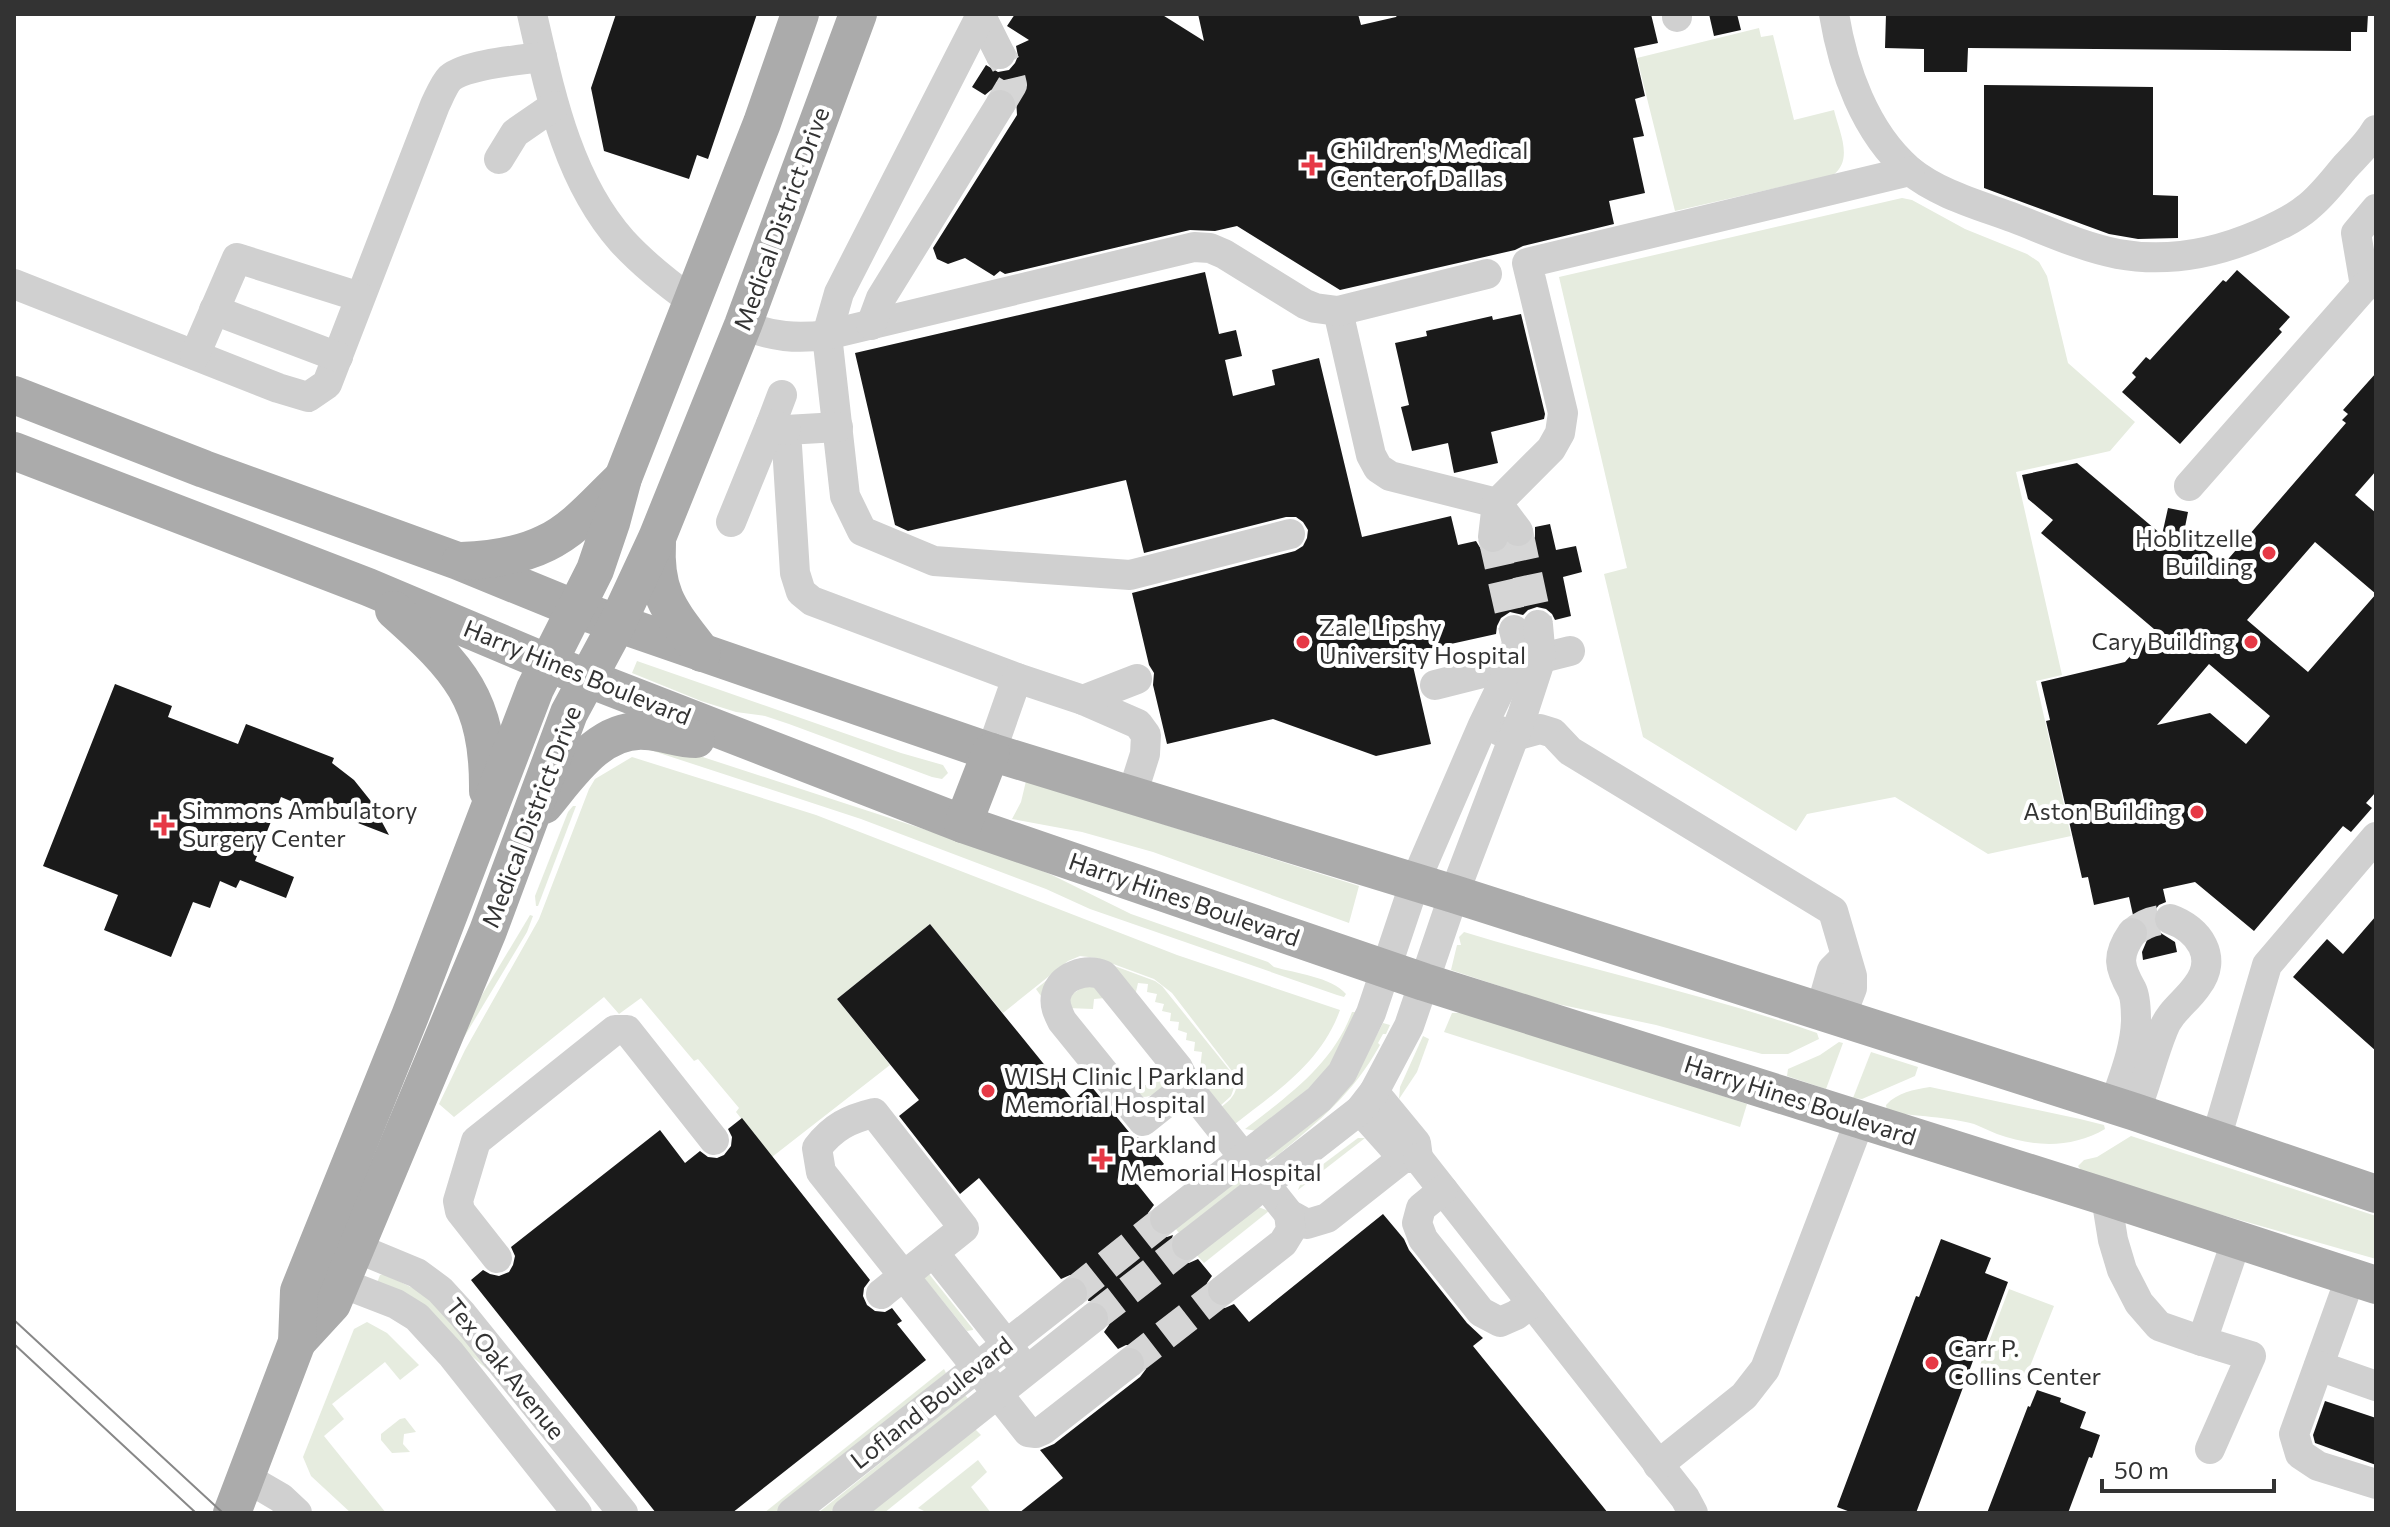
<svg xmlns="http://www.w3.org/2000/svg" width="2390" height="1527" viewBox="0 0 2390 1527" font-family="Commissioner,sans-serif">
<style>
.green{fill:#e6ecdf}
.building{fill:#1a1a1a;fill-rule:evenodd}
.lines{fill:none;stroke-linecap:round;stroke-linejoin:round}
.minor-tunnel{stroke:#d6d6d6;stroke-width:30;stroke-dasharray:30 15;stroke-linecap:butt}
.minor{stroke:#d0d0d0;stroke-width:30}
.major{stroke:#ababab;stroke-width:38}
.tram{stroke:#888;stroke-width:2}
.poi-dot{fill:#e63946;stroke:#fff;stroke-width:3}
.labels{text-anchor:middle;stroke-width:8;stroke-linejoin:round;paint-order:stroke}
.poi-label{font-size:24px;fill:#333;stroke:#fff;text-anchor:start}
.street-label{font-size:24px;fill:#333;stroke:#fff}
</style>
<rect width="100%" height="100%" fill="#fff"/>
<g class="green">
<path d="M1759 28 1761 37 1773 35 1794 120 1834 110C1839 131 1854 160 1833 175L1675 211 1637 58Z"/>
<path d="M1902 198 1912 200 1965 229 2027 254 2039 262 2047 276 2068 363 2135 422 2110 451 2016 472 2062 675 2036 681 2071 836 1988 854 1895 797 1807 814 1796 831 1643 737 1604 574 1627 568 1559 277Z"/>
<path d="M637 661 901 753 943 765 948 773 942 779 932 777 789 724 765 716 736 712 701 701 632 673Z"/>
<path d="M669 746 1006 856 1052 875 1131 914 1268 962 1274 967C1294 973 1332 977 1346 994L1344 997 1337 995 1090 909 1046 889 861 819 644 748Z"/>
<path d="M632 757 816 815 1177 955 1340 1010C1321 1063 1277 1091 1235 1124L1221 1107C1233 1099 1240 1089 1235 1075L1172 993 1154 979 1097 958 1080 956 1068 961 1003 1013 930 924 837 999 890 1065 772 1157 736 1112 739 1108 698 1059 694 1061 641 998 619 1014 604 997 454 1117 439 1104 465 1050 539 919 589 789 595 779Z"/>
<path d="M1026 781 1359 886 1349 923 1153 852 1082 832 1012 819 1021 802Z"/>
<path d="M573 806H576L538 906H536L535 896 568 812Z"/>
<path d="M530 915 533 916 527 932 463 1039 464 1025Z"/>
<path d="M1464 932C1581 968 1701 993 1817 1033L1819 1039 1788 1054H1762L1656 1025 1548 1002 1451 970 1457 945H1461L1459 937Z"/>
<path d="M1081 958 1101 961 1155 981 1162 986 1232 1073 1235 1085 1231 1096 1220 1106C1201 1082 1198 1083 1202 1052L1194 1051 1195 1042 1186 1040 1187 1033 1178 1030 1179 1022 1170 1021 1171 1013 1162 1011 1164 1004 1155 1002 1157 994 1147 992 1148 984 1138 983 1135 996 1115 974 1046 1003 1036 989 1067 964Z"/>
<path d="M1093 980 1105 998 1094 999 1093 1009 1067 1008 1064 1000Z"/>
<path d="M1352 1012H1356L1325 1075 1257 1131 1245 1129C1288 1096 1333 1064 1352 1012Z"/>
<path d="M1452 1013H1464L1513 1027 1747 1104 1740 1127 1444 1032Z"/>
<path d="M1383 1023 1390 1025 1386 1034H1383L1378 1043 1380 1045C1352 1095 1320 1120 1277 1156L1268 1160 1266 1158 1361 1066Z"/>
<path d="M1423 1036 1429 1039 1417 1072 1399 1099 1400 1087Z"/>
<path d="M1839 1042 1843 1043 1826 1089 1787 1076 1788 1069 1820 1055Z"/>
<path d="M1871 1052 1918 1067 1915 1076 1862 1099 1853 1098Z"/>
<path d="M1147 1076 1173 1077 1174 1079C1163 1088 1154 1098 1140 1097L1132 1088 1134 1085H1147Z"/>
<path d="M1930 1087 2080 1119 2104 1125 2105 1129C2071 1149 2033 1147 1997 1134 1989 1131 1982 1127 1974 1124 1950 1117 1914 1116 1887 1112L1886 1105C1898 1092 1913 1090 1930 1087Z"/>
<path d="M2131 1136 2376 1216V1259L2131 1189 2084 1174 2078 1166 2084 1160 2097 1157Z"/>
<path d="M1358 1138H1365L1298 1190 1302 1180Z"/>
<path d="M1240 1179 1243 1183 1179 1233 1175 1228Z"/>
<path d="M1253 1205 1269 1211 1204 1263 1194 1252Z"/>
<path d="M384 1274 421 1292 438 1305 490 1370 489 1371 454 1341 377 1283 380 1275Z"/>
<path d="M929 1274 973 1329V1330L967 1331 924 1278Z"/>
<path d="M2009 1289 2054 1306 2021 1389 1977 1373Z"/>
<path d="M367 1322 387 1333 419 1365 400 1380 385 1362 332 1404 344 1419 324 1436 386 1513H351L311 1476 303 1457 354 1329Z"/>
<path d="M944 1369 946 1373 779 1513H764Z"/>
<path d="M965 1395 970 1401 829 1513H818Z"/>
<path d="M405 1418 416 1432 404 1434 403 1444 410 1452 392 1453 381 1440V1434L400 1419Z"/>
<path d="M975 1429 981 1435 884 1513H870Z"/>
<path d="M978 1460 987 1472 971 1487 991 1513H928L918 1508Z"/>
</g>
<g class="building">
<path d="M616 14H757L708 159 697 155 689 179 604 151 591 88Z"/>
<path d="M1015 14H1161L1204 41 1198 14H1358L1361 25 1396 17 1398 14H1651L1658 43 1634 48 1645 96 1635 99 1644 136 1633 138 1645 193 1609 201 1614 224 1523 246 1515 250 1340 290 1237 226 1215 231 1190 230 1005 274 1000 271 994 276 965 258 948 264 937 259 933 248 1017 115 1016 97 1010 90 1000 87 991 90 985 95 972 87 986 65 998 72 1009 70 1015 63 1018 56 1016 46 1029 40 1007 26Z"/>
<path d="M1709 14H1737L1741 30 1714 36Z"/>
<path d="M1886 14H2368L2367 32H2351V51L1968 48 1967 72H1924V49L1885 48Z"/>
<path d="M1984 85 2153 87V195L2178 196V238L2138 239 2109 234 1984 188Z"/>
<path d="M2237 270 2290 317 2279 329 2282 332 2180 444 2122 392 2136 377 2132 373 2146 357 2150 360 2223 280 2226 282Z"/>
<path d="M1205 272 1219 334 1236 330 1242 356 1225 360 1233 396 1275 385 1272 370 1319 358 1362 537 1451 516 1458 545 1476 541 1482 551 1490 555 1501 553 1508 546 1519 549 1528 546 1535 537V527L1550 524 1556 550 1576 546 1582 572 1563 577 1571 616 1555 620 1552 614 1546 609 1537 607 1528 610 1523 615 1510 612 1501 618 1497 626 1496 634 1410 653 1431 744 1376 756 1273 719 1167 744 1153 685 1154 673 1149 665 1132 593 1295 551 1303 546 1307 538 1308 530 1303 522 1296 517H1286L1144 553 1126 480 908 531 895 525 855 353Z"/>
<path d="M1521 314 1545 414 1544 419 1491 432 1498 463 1454 473 1448 443 1412 451 1401 407 1409 405 1395 343 1427 336 1426 331 1492 316 1493 320Z"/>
<path d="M2376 373V471L2355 495 2376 513V792L2366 803 2372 808 2351 832 2343 826 2254 931 2195 882 2163 889 2166 902 2159 905 2154 911 2152 922 2156 930 2175 942 2177 952 2143 960 2142 952 2150 933 2148 925 2142 918 2133 915 2129 897 2094 905 2088 877 2082 878 2046 721 2050 720 2041 682 2125 662 2154 629 2041 533 2053 520 2028 499 2022 475 2077 463 2162 535 2168 508 2188 512 2184 532 2223 565 2346 423 2342 420 2348 414 2343 410ZM2315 542 2376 594 2308 672 2247 620ZM2209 664 2270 716 2246 744 2210 713 2157 725Z"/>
<path d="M115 684 172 706 168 717 238 744 246 724 334 758 332 763 354 780 370 800 389 835 314 806 312 810 281 797 255 861 294 877 286 898 240 880 236 888 220 881 210 908 193 902 171 957 104 930 118 895 43 866Z"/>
<path d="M2376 916V1051L2293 977 2327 939 2343 954Z"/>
<path d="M930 924 1073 1100 1091 1086 1129 1132 1136 1137 1143 1139 1164 1164 1138 1185 1154 1205 1148 1213 1147 1222 1151 1231 1158 1235 1167 1237 1173 1235 1169 1247 1173 1257 1180 1261 1189 1263 1198 1259 1212 1276 1207 1283 1205 1292 1209 1302 1217 1307 1225 1308 1234 1304 1249 1322 1383 1214 1404 1239 1409 1250 1467 1323 1483 1338 1473 1346 1608 1513H1019L1063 1478 1040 1450 1054 1444 1140 1377 1146 1369 1147 1360 1143 1351 1135 1346 1126 1345 1118 1349 1104 1332 1109 1325 1111 1316 1107 1306 1099 1301H1088L1090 1290 1087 1283 1079 1277 1070 1275 1061 1279 979 1178 960 1194 899 1116 919 1100 837 999Z"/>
<path d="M742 1118 870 1280 864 1288 863 1296 867 1305 875 1311 885 1312 892 1308 902 1321 897 1324 926 1360 732 1513H656L471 1280 483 1270 490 1274 499 1276 509 1272 513 1265 515 1256 511 1247 660 1130 685 1163 700 1151 708 1157 717 1158 724 1155 731 1146 732 1137 728 1129Z"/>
<path d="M1941 1239 1991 1258 1985 1273 2008 1282 1985 1344 1980 1342 1916 1513H1853L1837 1507 1916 1296 1919 1297Z"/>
<path d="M2037 1390 2061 1398 2060 1402 2086 1412 2080 1428 2100 1435 2092 1458 2089 1457 2068 1513H1987L2028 1406 2030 1407Z"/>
<path d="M2325 1401 2376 1418V1465L2315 1443 2313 1435Z"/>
</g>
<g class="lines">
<g class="minor-tunnel">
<path d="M1000 105 1012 85 1008 68 1000 54"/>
<path d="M1518 531 1538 625"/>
<path d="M1493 537 1514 630"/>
<path d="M2132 933C2144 923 2154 920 2170 919"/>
<path d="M1072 1293 1165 1219"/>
<path d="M1093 1318 1187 1245"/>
<path d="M1129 1363 1223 1290"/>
</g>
<g class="minor">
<path d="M532 14C550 92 567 179 622 241 643 264 667 283 692 301"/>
<path d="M980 14 1000 54"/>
<path d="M1677 14V17"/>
<path d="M1834 14C1843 69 1865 132 1909 170 1938 194 1979 205 2014 218 2048 231 2082 247 2118 254 2168 263 2214 254 2260 234 2276 227 2294 219 2308 207 2322 196 2333 181 2345 167 2356 155 2368 144 2376 130"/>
<path d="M980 17 839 293 827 335 845 496 862 531 934 561 1130 575 1290 534"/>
<path d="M499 159 515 133 554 106"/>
<path d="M14 284 278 388 308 397 327 384 435 105C439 97 444 84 450 78 467 64 520 60 542 57"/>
<path d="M2365 286 2356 233 2376 209"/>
<path d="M214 310 338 357"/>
<path d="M1338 311 1371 455 1378 468 1390 476 1497 503 1518 531"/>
<path d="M743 325C772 337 797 339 827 335L1194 247 1210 248 1224 254 1305 304 1315 308 1338 311 1487 274"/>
<path d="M871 325 881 298 1000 105"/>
<path d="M195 355 237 258 360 297"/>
<path d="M771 424 782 395"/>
<path d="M838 427 786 430 795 573 801 592 812 601 1017 678"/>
<path d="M2189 486 2365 286 2376 283"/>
<path d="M731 522 771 424 786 430"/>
<path d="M1493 537 1497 503 1551 449 1560 433 1563 413 1527 263 1910 171"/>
<path d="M1435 685 1570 651"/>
<path d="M1083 700 1138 724 1146 735 1145 754 1132 795"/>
<path d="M1500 731 1515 736 1540 729 1553 733 1570 751 1833 911 1852 976V988L1840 1019"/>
<path d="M991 752 1017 678 1083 700 1137 679"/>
<path d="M1820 1012 1832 970 1845 957"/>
<path d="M1187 1086 1143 1121 1062 1021C1058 1013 1054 1005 1056 996 1060 976 1086 968 1103 975L1178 1068 1187 1086 1289 1214 1307 1224 1327 1218 1403 1158"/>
<path d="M2114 1106C2123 1078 2135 1050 2136 1021 2136 1012 2136 998 2132 990 2119 967 2116 956 2132 933"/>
<path d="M1360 1110 1403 1158H1418L1416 1143 1374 1092"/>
<path d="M2135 1112C2146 1085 2152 1057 2163 1030 2170 1011 2186 1002 2197 986 2219 958 2199 929 2170 919"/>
<path d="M2216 1139 2267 965 2376 837"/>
<path d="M1418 1158 1685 1498 1693 1513"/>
<path d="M1443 1190 1421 1208 1417 1223 1423 1239 1481 1312 1500 1322 1516 1315 1532 1303"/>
<path d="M2106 1197 2113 1240 2122 1270 2139 1303 2159 1326 2202 1341"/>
<path d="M1165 1219 1319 1099 1342 1073 1371 1013 1415 882 1483 725 1512 665 1517 642 1514 630"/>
<path d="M335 1239 417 1273 440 1290 462 1314 623 1513"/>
<path d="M1187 1245 1360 1110 1374 1092 1409 1026 1454 894 1523 713 1541 658 1538 625"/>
<path d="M934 1253 1018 1359"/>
<path d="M497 1258 460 1211 458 1201 476 1141 615 1030H627L714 1140"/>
<path d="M321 1275 396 1304 417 1317 451 1354 577 1513"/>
<path d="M2351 1276 2294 1434 2300 1454 2318 1466 2376 1484"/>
<path d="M1223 1290 1283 1243 1291 1230 1289 1214"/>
<path d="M881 1294C908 1272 937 1250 964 1228L874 1113C849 1119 833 1127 817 1148L821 1172 1028 1432 1036 1433 1043 1430 1129 1363"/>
<path d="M2319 1366 2376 1386"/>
<path d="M2210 1449 2251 1356 2202 1341 2237 1239"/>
<path d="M1658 1465 1744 1396 1765 1369 1860 1120"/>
<path d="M245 1477 281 1498 297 1513"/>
<path d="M792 1513 1072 1293"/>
<path d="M847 1513 1093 1318"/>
</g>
<g class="major">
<path d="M14 395 204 469 458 561 576 609 991 752 1454 894 2135 1112 2376 1194"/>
<path d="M14 451 368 587 548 663 963 824 1424 982 2106 1197 2376 1285"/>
<path d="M657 542C654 596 671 612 702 653"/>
<path d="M461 561C489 560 520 556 546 543 576 529 599 500 623 478"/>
<path d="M394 610C459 668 489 699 488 791"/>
<path d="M544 805C570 774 600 727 646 731 663 732 679 739 696 739"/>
<path d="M963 824 991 752"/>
<path d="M297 1342 332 1304 488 931 569 713 617 624 657 538 743 325 858 14"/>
<path d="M232 1513 297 1342 299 1291 410 1016 535 689 595 570 611 523 623 478 762 123 800 14"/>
</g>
<g class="tram">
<path d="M14 1320 223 1513"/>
<path d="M14 1344 196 1513"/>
</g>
</g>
<g class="poi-dot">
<path d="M1308 153h8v8h8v8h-8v8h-8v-8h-8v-8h8z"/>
<circle cx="2269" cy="553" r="8"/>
<circle cx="1303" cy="642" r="8"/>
<circle cx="2251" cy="642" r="8"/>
<circle cx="2197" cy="812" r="8"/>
<path d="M160 813h8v8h8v8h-8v8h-8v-8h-8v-8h8z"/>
<circle cx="988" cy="1091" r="8"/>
<path d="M1098 1147h8v8h8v8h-8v8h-8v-8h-8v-8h8z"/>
<circle cx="1932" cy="1363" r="8"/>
</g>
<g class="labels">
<g class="poi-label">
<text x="1330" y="159">Children's Medical<tspan x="1330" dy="28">Center of Dallas</tspan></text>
<text x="2253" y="547" text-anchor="end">Hoblitzelle<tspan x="2253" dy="28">Building</tspan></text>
<text x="1319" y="636">Zale Lipshy<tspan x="1319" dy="28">University Hospital</tspan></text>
<text x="2235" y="650" text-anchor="end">Cary Building</text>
<text x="182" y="819">Simmons Ambulatory<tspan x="182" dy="28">Surgery Center</tspan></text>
<text x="2181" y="820" text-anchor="end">Aston Building</text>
<text x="1004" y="1085">WISH Clinic | Parkland<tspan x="1004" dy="28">Memorial Hospital</tspan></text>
<text x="1120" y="1153">Parkland<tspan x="1120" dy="28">Memorial Hospital</tspan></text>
<text x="1948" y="1357">Carr P.<tspan x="1948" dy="28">Collins Center</tspan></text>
</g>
<g class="street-label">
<text transform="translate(782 219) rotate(-70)" y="8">Medical District Drive</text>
<text transform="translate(577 673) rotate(22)" y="8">Harry Hines Boulevard</text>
<text transform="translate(532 817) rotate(-69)" y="8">Medical District Drive</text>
<text transform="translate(1184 900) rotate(19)" y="8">Harry Hines Boulevard</text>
<text transform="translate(1800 1101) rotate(18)" y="8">Harry Hines Boulevard</text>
<text transform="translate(505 1369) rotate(51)" y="8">Tex Oak Avenue</text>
<text transform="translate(932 1403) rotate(-38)" y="8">Lofland Boulevard</text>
</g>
</g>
<rect width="2390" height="1527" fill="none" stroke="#333333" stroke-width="32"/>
<path d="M2102 1479v12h172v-12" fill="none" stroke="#333333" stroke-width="4"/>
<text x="2114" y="1479" font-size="24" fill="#333333" stroke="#ffffff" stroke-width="6" paint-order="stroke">50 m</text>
</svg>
